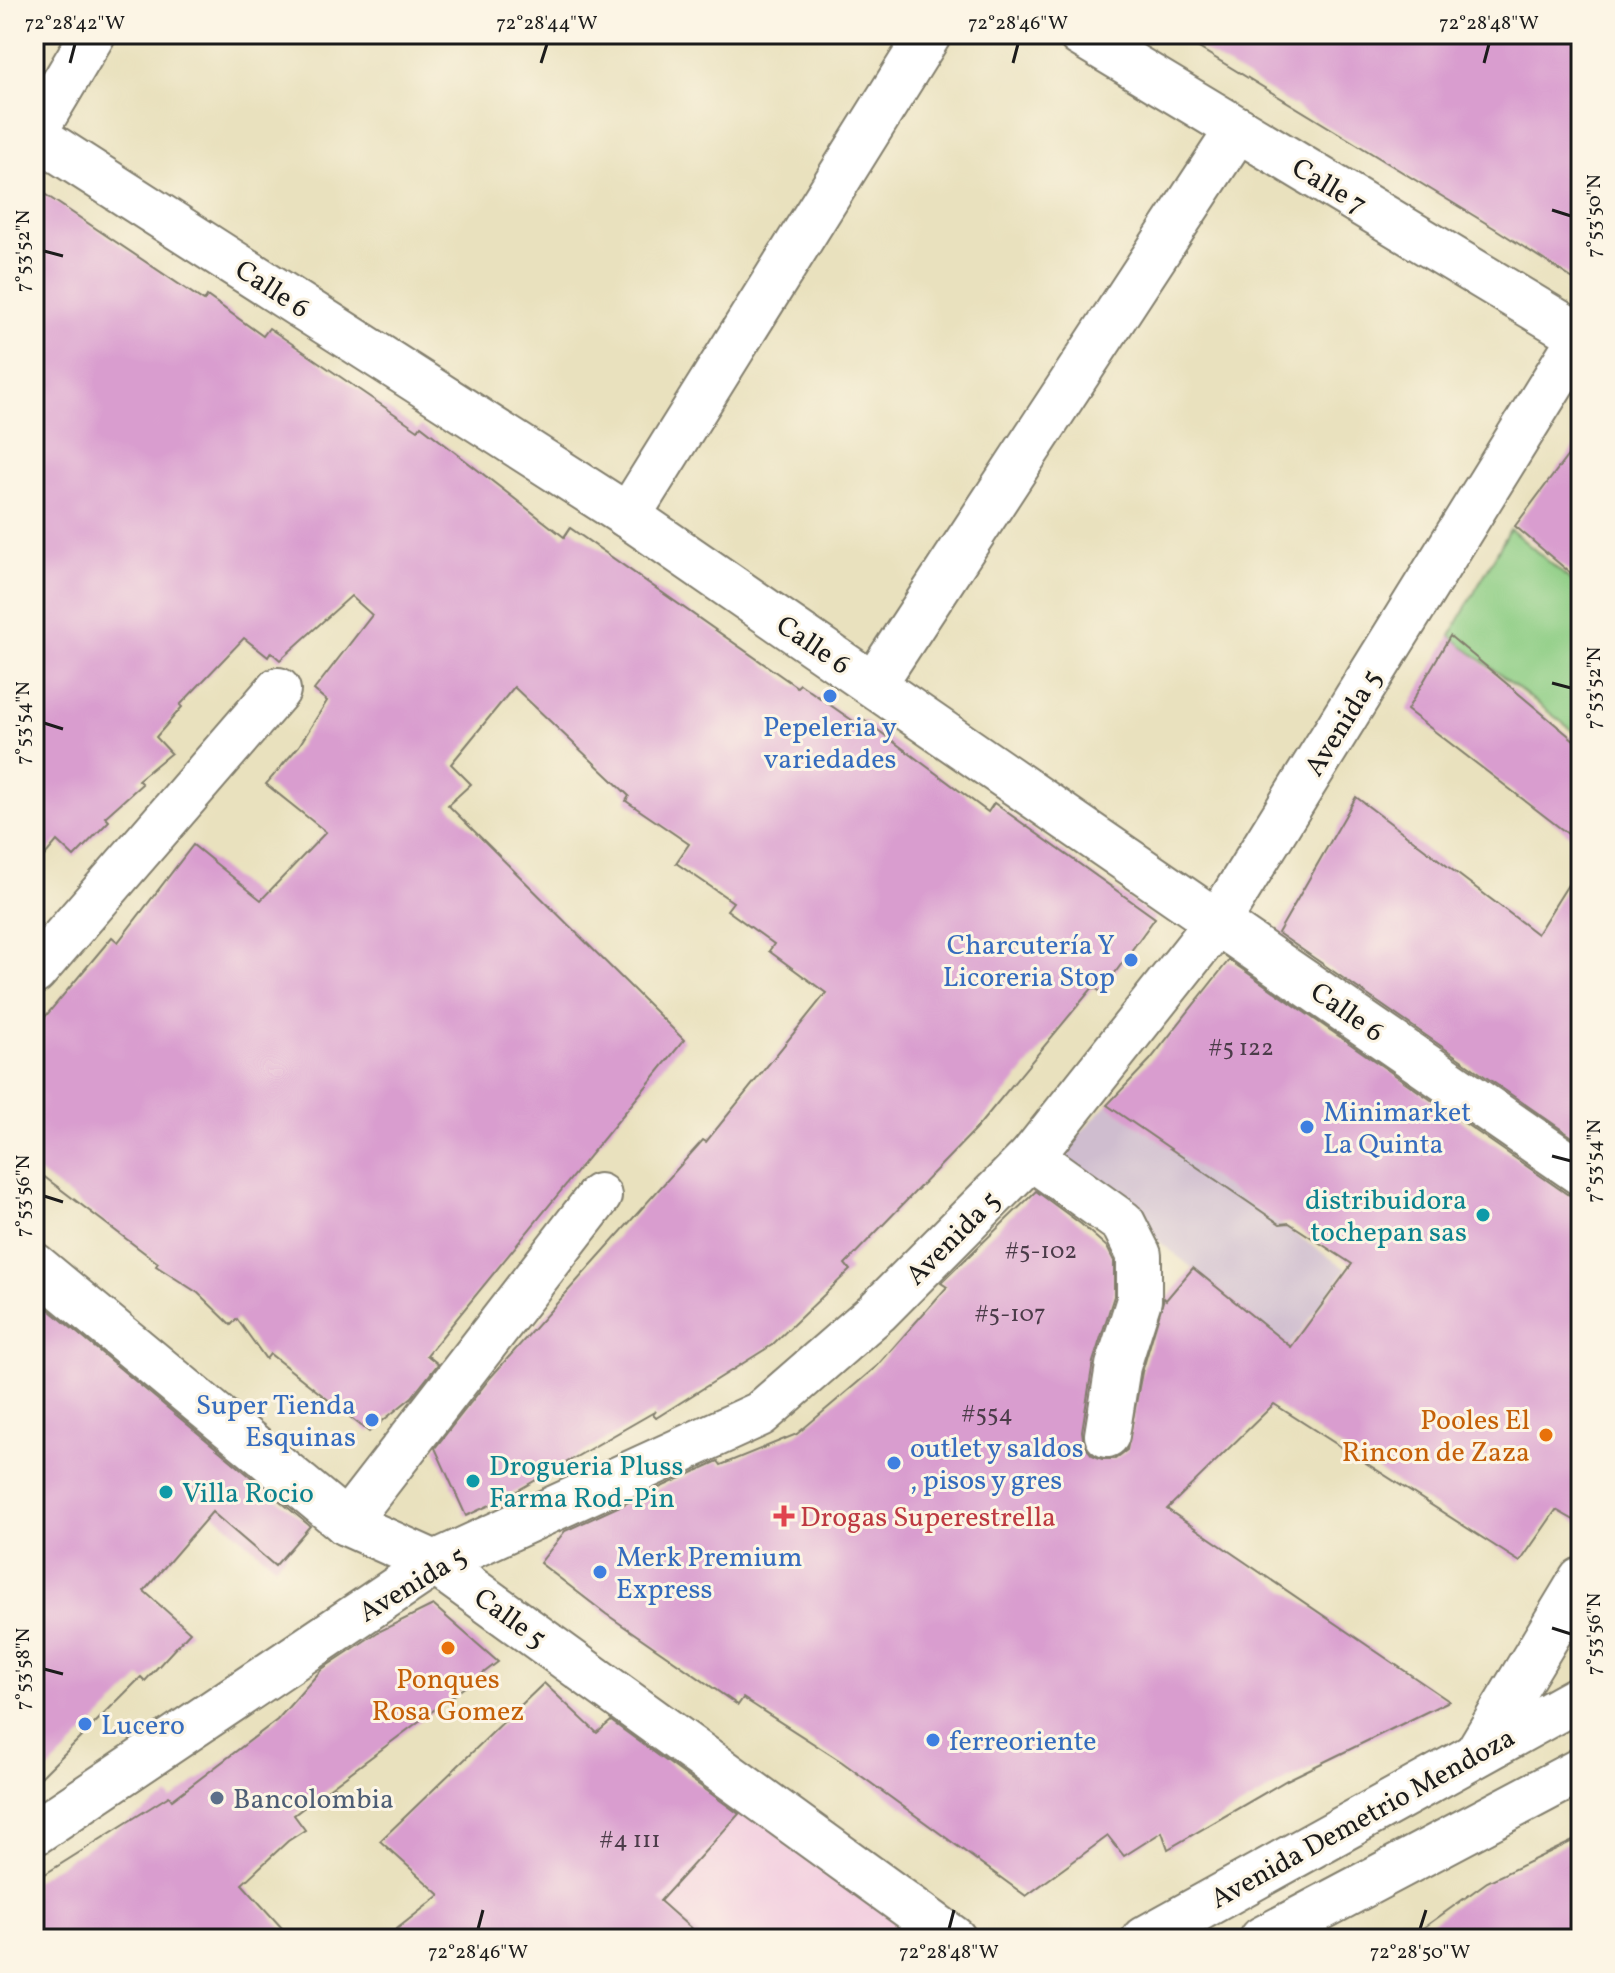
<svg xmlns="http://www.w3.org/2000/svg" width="1615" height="1973" viewBox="0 0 1615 1973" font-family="Vollkorn,serif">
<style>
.built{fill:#f3cfe0}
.industrial{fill:#cfbdcf}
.green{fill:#8dcd84;stroke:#547450;stroke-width:2}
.building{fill:#d99dcf}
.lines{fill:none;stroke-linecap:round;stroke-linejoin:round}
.street-casing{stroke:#827e6d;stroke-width:48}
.secondary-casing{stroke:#827e6d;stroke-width:48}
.primary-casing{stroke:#827e6d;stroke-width:48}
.street{stroke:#fff;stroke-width:44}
.secondary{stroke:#fff;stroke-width:44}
.primary{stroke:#fff;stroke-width:44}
.ticks{fill:none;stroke:#1c1c1c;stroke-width:3}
.shop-dot{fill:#3f7fe0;stroke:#fcf5e5;stroke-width:3}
.culture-dot{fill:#0f9aa8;stroke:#fcf5e5;stroke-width:3}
.food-dot{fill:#e8710a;stroke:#fcf5e5;stroke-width:3}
.health-dot{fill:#e0444e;stroke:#fcf5e5;stroke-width:3}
.service-dot{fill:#5c6f8a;stroke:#fcf5e5;stroke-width:3}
.labels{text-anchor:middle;stroke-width:6;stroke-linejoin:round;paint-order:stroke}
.number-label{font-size:24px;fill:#4b3c49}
.street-label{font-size:28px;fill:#1c1c1c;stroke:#fcf5e5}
.shop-label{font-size:28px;fill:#366cbe;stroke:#fcf5e5;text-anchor:start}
.culture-label{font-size:28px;fill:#0d838f;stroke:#fcf5e5;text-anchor:start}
.food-label{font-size:28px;fill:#c56008;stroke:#fcf5e5;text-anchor:end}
.health-label{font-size:28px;fill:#be3a42;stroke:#fcf5e5;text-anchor:start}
.service-label{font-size:28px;fill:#4e5e75;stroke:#fcf5e5;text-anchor:start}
.neatline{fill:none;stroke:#1c1c1c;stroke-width:3}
.ticks-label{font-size:20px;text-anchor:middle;fill:#1c1c1c}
</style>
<rect width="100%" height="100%" fill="#fcf5e5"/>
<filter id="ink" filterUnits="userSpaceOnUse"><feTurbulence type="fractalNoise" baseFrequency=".0125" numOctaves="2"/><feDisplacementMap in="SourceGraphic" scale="16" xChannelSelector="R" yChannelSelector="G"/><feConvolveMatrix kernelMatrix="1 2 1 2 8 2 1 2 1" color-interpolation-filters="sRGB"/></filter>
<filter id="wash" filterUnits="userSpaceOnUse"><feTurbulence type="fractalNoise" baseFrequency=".006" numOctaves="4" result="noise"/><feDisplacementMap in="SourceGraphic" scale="32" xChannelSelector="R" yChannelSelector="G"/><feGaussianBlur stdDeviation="1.8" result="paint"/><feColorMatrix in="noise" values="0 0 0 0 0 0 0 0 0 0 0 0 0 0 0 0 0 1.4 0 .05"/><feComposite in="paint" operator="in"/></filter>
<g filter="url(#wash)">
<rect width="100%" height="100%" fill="#e9e1be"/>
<path class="built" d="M747 1805 928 1939H703L660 1901Z"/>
<path class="industrial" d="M1107 1105 1346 1269 1290 1346 1056 1159Z"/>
<path class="green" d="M1510 529 1581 589V737L1450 636Z"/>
<g id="blocks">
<g class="building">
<path d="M1176 34H1581V284L1494 228Z"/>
<path d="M34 187 204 301 207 296 263 336 269 328 418 430 421 426 564 537 570 528 797 687 800 684 859 725 863 719 988 812 994 803 1155 918 1101 992 1093 987 975 1130 845 1264 850 1270 772 1345 656 1418 653 1415 656 1411 501 1500 466 1516 435 1448 490 1378 703 1140 706 1142 826 993 769 951 774 944 727 910 733 902 676 863 689 844 626 801 629 796 514 687 451 764 471 784 448 805 684 1040 427 1355 438 1364 412 1397 369 1432 270 1354 266 1359 237 1319 231 1325 198 1293 156 1266 158 1263 34 1169V1030L112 937 118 942 193 845 261 900 326 832 266 784 299 746 327 701 314 690 372 615 351 596 280 660 271 652 268 657 244 638 180 705 182 707 156 737 171 753 138 780 142 784 105 817 109 821 74 857 57 841 34 868Z"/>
<path d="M1581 438V582L1515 526Z"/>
<path d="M1450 636 1581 746V844L1407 710Z"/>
<path d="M1356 797 1537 934 1581 864V1143L1278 933Z"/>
<path d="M1229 960 1567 1194 1581 1198V1524L1556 1510 1520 1562 1274 1404 1167 1509 1449 1701 1287 1780 1168 1849 1162 1832 1124 1856 1108 1836 1026 1896 842 1762 743 1698 738 1705 606 1614 540 1563 565 1531 718 1461 721 1465 797 1434 877 1366 947 1287 941 1283 1036 1191 1081 1224 1107 1247 1114 1261V1296L1093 1362 1082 1431 1084 1445 1092 1455 1102 1459H1115L1127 1450 1142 1372 1164 1298 1166 1300 1193 1268 1291 1347 1352 1264 1289 1223 1280 1224 1107 1105 1150 1060Z"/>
<path d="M34 1297 310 1526 275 1566 212 1512 144 1591 190 1632 145 1681 141 1677 34 1784Z"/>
<path d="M433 1605 498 1662 294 1815 305 1830 288 1841 242 1884 292 1939H34V1881L169 1796 172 1800 277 1720 322 1669 378 1632Z"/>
<path d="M544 1683 597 1733 611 1721 739 1814 660 1901 703 1939H384L440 1895 380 1841Z"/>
<path d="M1581 1837V1939H1408L1487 1882Z"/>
</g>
</g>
</g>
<g filter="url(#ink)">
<use href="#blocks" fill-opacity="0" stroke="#827e6d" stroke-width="2"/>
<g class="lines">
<defs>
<g id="street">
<path d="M34 133 93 34"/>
<path d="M34 135 628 516 1581 1173"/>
<path d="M628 516 929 34"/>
<path d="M874 684 1238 129"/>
<path d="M34 972 278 690"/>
<path d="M1031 1157 1123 1223 1139 1255V1300L1118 1366 1107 1435"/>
<path d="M34 1265 346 1523 435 1563 954 1939"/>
<path d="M346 1523 599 1196"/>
<path d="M1477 1753 1581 1580"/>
<path d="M34 1833 435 1563 760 1414 877 1312 1031 1157 1219 920 1581 336"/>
</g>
<path id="secondary" d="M1080 34 1581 336"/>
<g id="primary">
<path d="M1144 1939 1581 1697"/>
<path d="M1262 1939 1581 1770"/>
</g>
</defs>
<use href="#street" class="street-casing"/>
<use href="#secondary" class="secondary-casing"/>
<use href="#primary" class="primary-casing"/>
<use href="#street" class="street"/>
<use href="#secondary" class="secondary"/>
<use href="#primary" class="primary"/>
</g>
</g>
<path class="ticks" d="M70 63 75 44M541 63 547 44M1013 63 1018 44M1484 63 1489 44M1552 210 1571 216M44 251 63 256M1552 683 1571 688M44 723 63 729M1552 1156 1571 1161M44 1196 63 1202M1552 1628 1571 1634M44 1669 63 1674M478 1929 483 1910M949 1929 954 1910M1420 1929 1426 1910"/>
<g class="shop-dot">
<circle cx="830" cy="696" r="8"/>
<circle cx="1131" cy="960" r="8"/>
<circle cx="1307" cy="1127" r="8"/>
<circle cx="372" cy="1420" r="8"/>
<circle cx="894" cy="1463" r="8"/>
<circle cx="600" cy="1572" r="8"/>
<circle cx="85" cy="1724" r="8"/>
<circle cx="933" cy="1740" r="8"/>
</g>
<g class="culture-dot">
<circle cx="1483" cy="1215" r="8"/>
<circle cx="473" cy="1481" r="8"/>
<circle cx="166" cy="1492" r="8"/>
</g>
<g class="food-dot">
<circle cx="1546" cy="1435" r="8"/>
<circle cx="448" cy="1648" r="8"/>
</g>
<path class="health-dot" d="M780 1504h8v8h8v8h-8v8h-8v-8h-8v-8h8z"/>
<circle class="service-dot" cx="217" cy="1798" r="8"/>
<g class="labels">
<g class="number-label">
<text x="1241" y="1055">#5 122</text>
<text x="1041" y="1258">#5-102</text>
<text x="1010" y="1321">#5-107</text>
<text x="987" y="1421">#554</text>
<text x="630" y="1847">#4 111</text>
</g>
<g class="street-label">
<text transform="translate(1330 185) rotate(31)" y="10">Calle 7</text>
<text transform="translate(273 288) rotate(33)" y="10">Calle 6</text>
<text transform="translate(814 644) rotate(34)" y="10">Calle 6</text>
<text transform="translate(1342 722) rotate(-58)" y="10">Avenida 5</text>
<text transform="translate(1348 1011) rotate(35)" y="10">Calle 6</text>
<text transform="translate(952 1237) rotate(-45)" y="10">Avenida 5</text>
<text transform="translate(412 1583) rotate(-31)" y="10">Avenida 5</text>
<text transform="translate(511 1617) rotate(36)" y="10">Calle 5</text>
<text transform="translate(1362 1817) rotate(-29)" y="10">Avenida Demetrio Mendoza</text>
</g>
<g class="shop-label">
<text x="830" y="736" text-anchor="middle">Pepeleria y<tspan x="830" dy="32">variedades</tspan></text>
<text x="1115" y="954" text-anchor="end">Charcutería Y<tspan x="1115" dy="32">Licoreria Stop</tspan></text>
<text x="1323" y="1121">Minimarket<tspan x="1323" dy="32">La Quinta</tspan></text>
<text x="356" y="1414" text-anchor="end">Super Tienda<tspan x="356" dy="32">Esquinas</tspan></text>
<text x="910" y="1457">outlet y saldos<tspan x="910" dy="32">, pisos y gres</tspan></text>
<text x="616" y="1566">Merk Premium<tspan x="616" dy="32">Express</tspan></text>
<text x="101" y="1734">Lucero</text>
<text x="949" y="1750">ferreoriente</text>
</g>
<g class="culture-label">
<text x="1467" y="1209" text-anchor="end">distribuidora<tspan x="1467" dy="32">tochepan sas</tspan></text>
<text x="489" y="1475">Drogueria Pluss<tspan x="489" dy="32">Farma Rod-Pin</tspan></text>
<text x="182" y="1502">Villa Rocio</text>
</g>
<g class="food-label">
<text x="1530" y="1429">Pooles El<tspan x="1530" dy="32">Rincon de Zaza</tspan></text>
<text x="448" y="1688" text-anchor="middle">Ponques<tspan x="448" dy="32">Rosa Gomez</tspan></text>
</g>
<g class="health-label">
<text x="800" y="1526">Drogas Superestrella</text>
</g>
<g class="service-label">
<text x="233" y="1808">Bancolombia</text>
</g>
</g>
<rect width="1615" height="1973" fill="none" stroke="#fcf5e5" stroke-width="88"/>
<rect x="44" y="44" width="1527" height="1885" class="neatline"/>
<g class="ticks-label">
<text x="75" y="29">72°28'42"W</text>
<text x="547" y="29">72°28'44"W</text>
<text x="1018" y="29">72°28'46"W</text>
<text x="1489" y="29">72°28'48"W</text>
<text transform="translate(1593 216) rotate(-90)" y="7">7°53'50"N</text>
<text transform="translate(22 251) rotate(-90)" y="7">7°53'52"N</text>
<text transform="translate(1593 688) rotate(-90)" y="7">7°53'52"N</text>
<text transform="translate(22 723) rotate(-90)" y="7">7°53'54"N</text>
<text transform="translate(1593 1161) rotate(-90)" y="7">7°53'54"N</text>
<text transform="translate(22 1196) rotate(-90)" y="7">7°53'56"N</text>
<text transform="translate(1593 1634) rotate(-90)" y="7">7°53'56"N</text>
<text transform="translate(22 1669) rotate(-90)" y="7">7°53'58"N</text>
<text x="478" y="1958">72°28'46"W</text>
<text x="949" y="1958">72°28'48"W</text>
<text x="1420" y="1958">72°28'50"W</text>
</g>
</svg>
